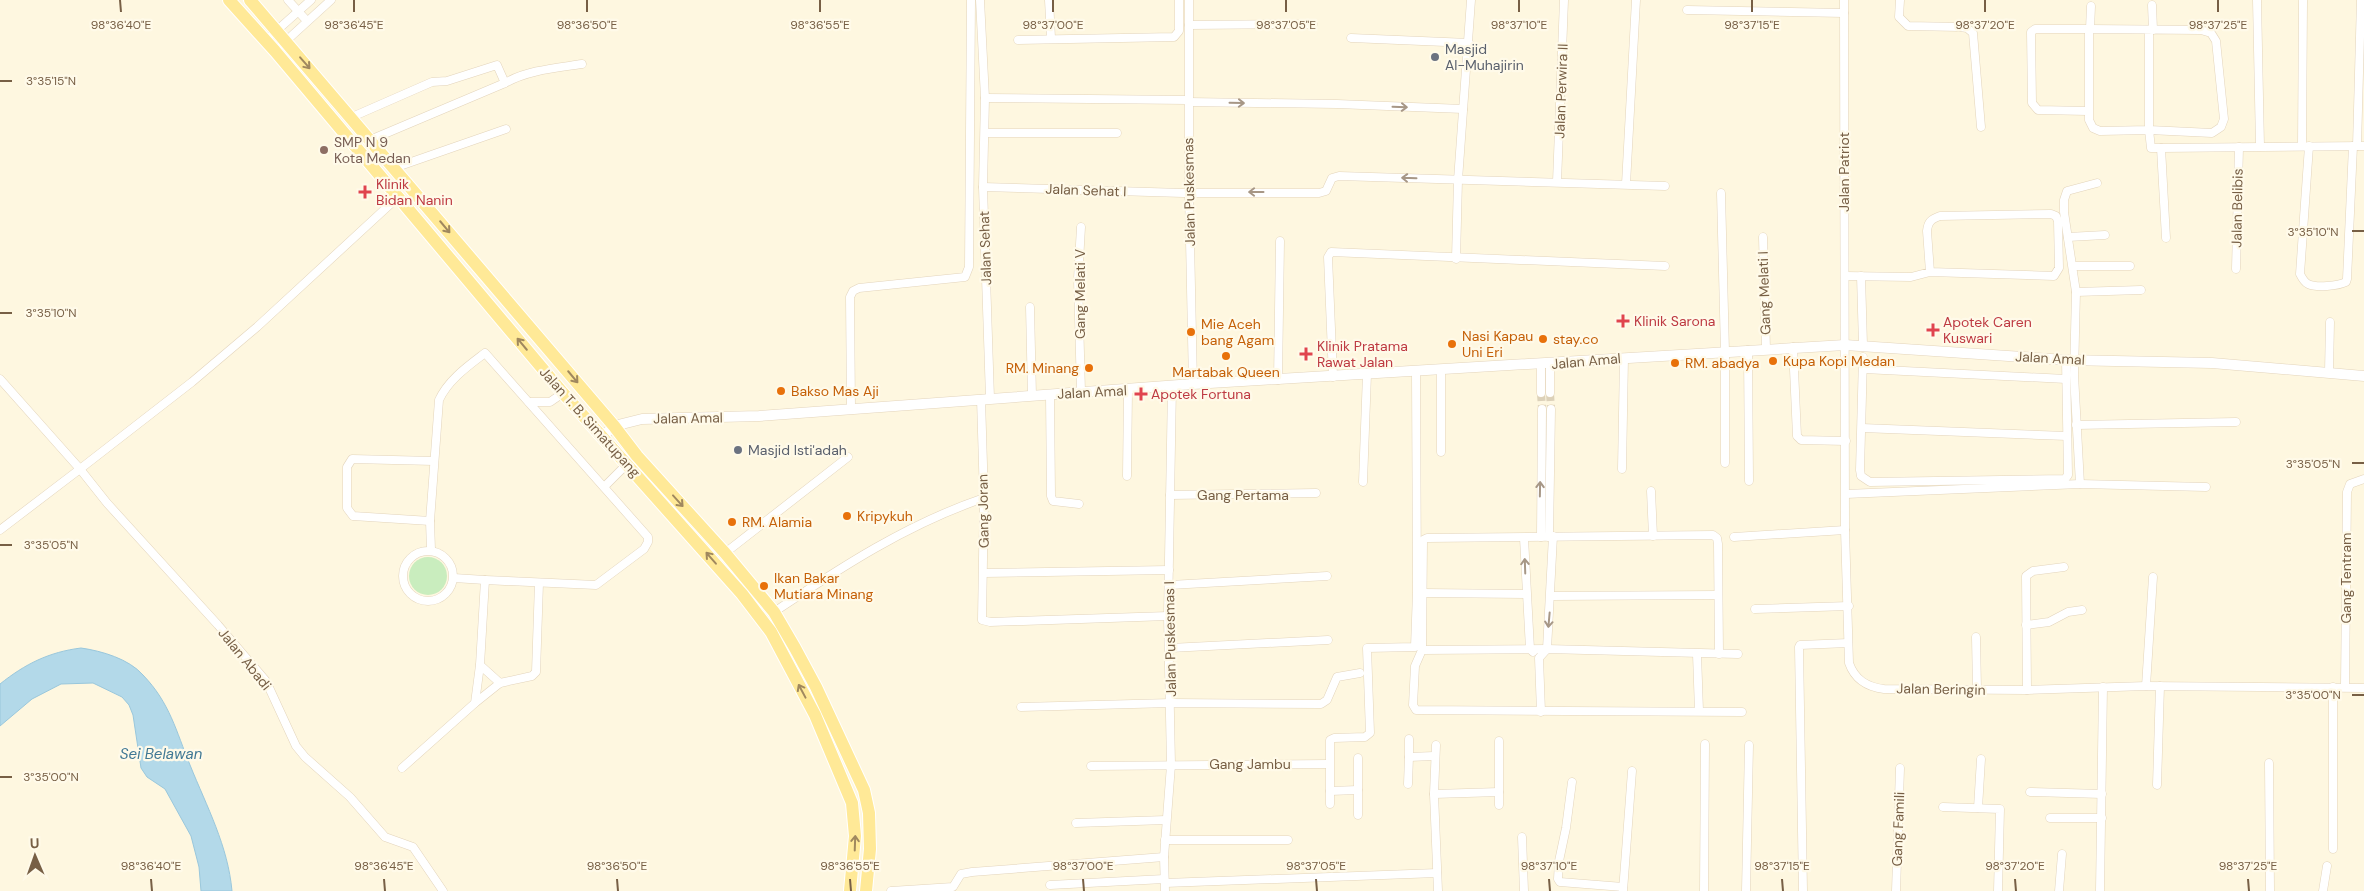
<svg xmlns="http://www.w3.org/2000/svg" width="2364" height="891" viewBox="0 0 2364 891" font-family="'DM Sans',sans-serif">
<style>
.green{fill:#c9edbe}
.water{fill:#b3d9e9;stroke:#99c7dc}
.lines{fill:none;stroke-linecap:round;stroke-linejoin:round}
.minor-tunnel{stroke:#dcd1b9;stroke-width:8;stroke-dasharray:8 4;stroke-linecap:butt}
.minor-casing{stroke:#e3d4bb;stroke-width:9}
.tertiary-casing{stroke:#e3d4bb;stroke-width:11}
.primary-casing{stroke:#fff;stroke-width:14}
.minor{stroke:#fff;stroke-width:8}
.tertiary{stroke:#fff;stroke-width:10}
.primary{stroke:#ffe997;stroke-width:12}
.oneway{stroke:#a0885e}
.oneway2{stroke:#a79786}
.ticks{fill:none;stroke:#775f45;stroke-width:2}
.worship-dot{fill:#6b7280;stroke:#fffae9;stroke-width:2}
.education-dot{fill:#8d6e63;stroke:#fffae9;stroke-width:2}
.health-dot{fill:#e0444e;stroke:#fffae9;stroke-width:2}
.food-dot{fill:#e8710a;stroke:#fffae9;stroke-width:2}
.labels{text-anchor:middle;stroke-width:4.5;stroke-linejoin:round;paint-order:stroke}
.worship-label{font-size:14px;fill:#5b616d;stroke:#fffae9;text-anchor:start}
.street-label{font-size:14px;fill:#775f45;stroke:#fffae9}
.education-label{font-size:14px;fill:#785e54;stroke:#fffae9;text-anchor:start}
.health-label{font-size:14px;fill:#be3a42;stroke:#fffae9;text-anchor:start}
.food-label{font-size:14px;fill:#c56008;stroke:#fffae9;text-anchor:start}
.water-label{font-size:15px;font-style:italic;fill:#407894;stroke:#fffae9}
.ticks-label{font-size:12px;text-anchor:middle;fill:#775f45;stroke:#fffae9;stroke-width:4.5;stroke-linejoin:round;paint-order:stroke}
</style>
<rect width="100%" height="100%" fill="#fef7e0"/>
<circle class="green" cx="428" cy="576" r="19"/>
<path class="water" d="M81 648C102 651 129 659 143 675 170 703 176 731 190 765 207 807 228 846 232 891H201L199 867 191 836 165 789 147 777 141 768 133 715 129 705 122 697 93 683 61 684 32 699 0 726V684C25 664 49 652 81 648Z"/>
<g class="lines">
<g class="minor-tunnel">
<path d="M1541 393 1542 409"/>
<path d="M1550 393 1551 409"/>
</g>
<defs>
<g id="minor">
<path d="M288 0 307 21"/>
<path d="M980 0 985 98 983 187 990 398"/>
<path d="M1049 0 1051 38"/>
<path d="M1189 0V192L1193 384"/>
<path d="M1844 0 1845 530 1849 663C1855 680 1867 687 1884 689L2027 690 2146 686 2364 688"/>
<path d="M1900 0 1899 17 1908 26 1960 27 1967 28 1973 33 1981 127"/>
<path d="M2257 0 2260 146"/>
<path d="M2152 5 2153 30"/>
<path d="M1687 10 1844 13"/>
<path d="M1189 25 1313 24"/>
<path d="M2090 29 2091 6"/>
<path d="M2149 31V130L2212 133 2221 127 2224 119 2216 41 2211 33 2201 30 2089 29V120L2093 128 2100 131 2149 130 2151 148H2161"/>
<path d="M1351 38 1469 43"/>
<path d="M1018 40 1174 37 1179 31V0"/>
<path d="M265 41 311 0"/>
<path d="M275 51 331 0"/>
<path d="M985 98 1188 100"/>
<path d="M1188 102 1337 104 1463 109"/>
<path d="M2088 111 2038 110 2032 103 2031 32 2035 29H2089"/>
<path d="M352 117 432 82 447 81 497 65 505 83"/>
<path d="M985 133H1117"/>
<path d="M370 140 505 83C528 70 556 68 582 64"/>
<path d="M2302 146 2303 1"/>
<path d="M2309 146 2300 274C2302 278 2304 282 2308 284 2316 288 2338 286 2346 282L2347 279 2353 146"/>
<path d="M2357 146 2361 0"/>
<path d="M394 168 506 129"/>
<path d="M1557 182 1564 0"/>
<path d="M1626 184 1636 0"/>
<path d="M983 187 1183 193H1319L1326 191 1332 178 1339 176 1665 186"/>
<path d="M1721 193 1725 352V463"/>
<path d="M398 197 257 327 192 382 80 469 107 503 218 625 266 681 296 746 305 757 350 797 385 837 413 847 443 891"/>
<path d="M1763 237 1766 349"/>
<path d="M2068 237 2105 235"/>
<path d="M2166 238 2161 148 2364 146"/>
<path d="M1456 259 1458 180 1471 0"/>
<path d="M2073 266H2130"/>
<path d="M2236 269 2239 147"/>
<path d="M1845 276 1911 277 1930 272 2054 276 2059 268 2058 221 2056 216 2051 214 1940 216C1931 219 1928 222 1927 231L1930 272"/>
<path d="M1861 276 1863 345"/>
<path d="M2076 292 2141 290"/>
<path d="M1030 307 1032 396"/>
<path d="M1793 347 1797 436 1801 440 1846 441"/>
<path d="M1748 350 1749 481"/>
<path d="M1863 357 1860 470 1861 476 1870 482 2065 479 2068 475 2066 360"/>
<path d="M1550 364V393"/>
<path d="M1541 365V393"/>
<path d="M1441 369V452"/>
<path d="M1864 369 2066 379"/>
<path d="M2329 372 2330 322"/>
<path d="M1333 377 1328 257 1331 252 1665 266"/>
<path d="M0 379 80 469 0 530"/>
<path d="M1278 380 1280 241"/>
<path d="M1081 392 1078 279 1081 227"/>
<path d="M1050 395 1051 496 1053 501 1079 504"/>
<path d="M981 399 984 498 982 620 990 622 1168 616"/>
<path d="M529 402H550L563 393"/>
<path d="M851 409 850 297 853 291 859 288 965 277 969 267 971 0"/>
<path d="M2076 425 2236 422"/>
<path d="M1862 428 2067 436"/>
<path d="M1622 469 1624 358"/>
<path d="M1127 476 1128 390"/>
<path d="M1363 482 1367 374"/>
<path d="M2080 484 2074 375 2076 292 2064 212V200L2067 191 2097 183"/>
<path d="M604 487 629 462"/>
<path d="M1651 491 1653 536"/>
<path d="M1846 494 2080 484 2206 487"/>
<path d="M1170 495 1316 493"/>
<path d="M430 521 353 516 347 508V467L352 459 434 461"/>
<path d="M1541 537 1542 409"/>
<path d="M1549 537 1551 409"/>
<path d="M1734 537 1845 530"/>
<path d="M1524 538 1530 649 1533 652"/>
<circle cx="428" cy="576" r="25"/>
<path d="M725 553 848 457"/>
<path d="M984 573 1169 570"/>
<path d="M454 578 485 580"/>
<path d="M1170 585 1327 576"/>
<path d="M1423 593 1526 594"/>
<path d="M1551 596 1718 595"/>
<path d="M1755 609 1849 606"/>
<path d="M774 612C840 568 907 524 984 498"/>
<path d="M2026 625 2049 622 2068 612 2082 610"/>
<path d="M1976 637 1977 690"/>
<path d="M1170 648 1328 640"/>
<path d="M1422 650 1547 649 1738 654"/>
<path d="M1697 654 1699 711"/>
<path d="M1719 654 1718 544 1717 538 1713 535 1427 538 1423 540 1422 650 1415 666 1413 705 1416 710 1742 712"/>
<path d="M480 665 500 683"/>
<path d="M2146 686 2153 577"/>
<path d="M2333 687V849"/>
<path d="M2345 687 2347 492 2350 484 2364 479"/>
<path d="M2027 690 2026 576 2033 571 2064 567"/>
<path d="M475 703 500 683 532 676 536 672 539 583"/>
<path d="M1021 707 1171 703 1321 704 1327 700 1337 677 1360 673"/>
<path d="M1541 712 1539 658 1547 649 1553 536"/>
<path d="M1409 739V757L1434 756"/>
<path d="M1499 741V792"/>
<path d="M1436 745 1434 794 1438 891"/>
<path d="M1358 758V815"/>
<path d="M2269 763 2270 891"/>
<path d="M1091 766 1329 764"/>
<path d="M402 768 475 703 480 665 485 580 596 585 644 549 648 542V537L485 353C468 366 448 380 439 400L430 521 431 550"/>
<path d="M1572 782 1566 828 1559 861 1558 879 1560 882 1623 887"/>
<path d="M1408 784 1409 757"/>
<path d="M2157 785 2160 686"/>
<path d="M1330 791 1358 790"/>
<path d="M2030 792 2102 794"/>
<path d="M1434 794 1499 792V805"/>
<path d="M1330 804V740L1334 738 1365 737 1370 733 1367 648 1415 647 1417 592 1416 372"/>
<path d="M1943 807 2000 809 1998 891"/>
<path d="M1978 808 1981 759"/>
<path d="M2050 818H2102"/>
<path d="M1076 823 1166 820"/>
<path d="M1522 837 1524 891"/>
<path d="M1165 840H1288"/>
<path d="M1165 883 1437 873"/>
<path d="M1050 885 1164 879"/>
<path d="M891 891 953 887 961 874 972 872 1164 857"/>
<path d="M1165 891 1164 857 1171 765 1168 616 1172 386"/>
<path d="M1623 891 1632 771"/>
<path d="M1704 891 1705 744"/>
<path d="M1746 891 1749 745"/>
<path d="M1803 891 1799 647 1800 645 1848 643"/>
<path d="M1896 891 1900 768"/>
<path d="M2059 891 2062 854"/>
<path d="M2100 891 2103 687"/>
<path d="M2323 891 2327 866"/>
</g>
<path id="tertiary" d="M603 436 614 426 642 419 759 416 1193 384 1845 345 2066 360 2212 363 2364 376"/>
<g id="primary">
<path d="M229 0 275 51 563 393 742 594 771 632 815 715 852 803 855 836 850 891"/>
<path d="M250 0 614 426 637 456 725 553 774 612 795 648 816 687 864 790 869 813 870 849 866 891"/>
</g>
</defs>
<use href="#minor" class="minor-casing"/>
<use href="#tertiary" class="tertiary-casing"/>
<use href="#primary" class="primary-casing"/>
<use href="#minor" class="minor"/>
<use href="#tertiary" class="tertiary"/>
<use href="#primary" class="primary"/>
</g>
<defs><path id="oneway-shaft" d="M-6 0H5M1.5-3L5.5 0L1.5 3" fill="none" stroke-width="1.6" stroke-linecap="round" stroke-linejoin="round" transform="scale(1.25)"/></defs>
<g class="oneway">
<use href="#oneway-shaft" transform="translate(305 63) rotate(49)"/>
<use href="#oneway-shaft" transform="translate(445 227) rotate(50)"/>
<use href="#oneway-shaft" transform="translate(522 344) rotate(-130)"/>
<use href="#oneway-shaft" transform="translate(573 377) rotate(50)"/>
<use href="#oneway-shaft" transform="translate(678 501) rotate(48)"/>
<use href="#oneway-shaft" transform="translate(711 558) rotate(-131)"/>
<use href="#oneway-shaft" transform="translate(802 691) rotate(-118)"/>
<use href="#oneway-shaft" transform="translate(855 843) rotate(-88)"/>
</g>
<g class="oneway2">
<use href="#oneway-shaft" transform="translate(1237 103) rotate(1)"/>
<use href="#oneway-shaft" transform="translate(1400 107) rotate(2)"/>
<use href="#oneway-shaft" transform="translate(1409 178) rotate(-178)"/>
<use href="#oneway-shaft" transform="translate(1256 192) rotate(-180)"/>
<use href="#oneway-shaft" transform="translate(1540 489) rotate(-89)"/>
<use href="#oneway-shaft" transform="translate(1525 566) rotate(-92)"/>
<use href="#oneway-shaft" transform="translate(1549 620) rotate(95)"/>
</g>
<path class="ticks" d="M120 0 121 12M354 0V12M587 0V12M820 0V12M1053 0V12M1286 0V12M1519 0V12M1752 0V12M1985 0V12M2218 0V12M0 81H12M2352 231H2364M0 313H12M2352 463H2364M0 545H12M2352 695H2364M0 777H12M151 879 152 891M384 879 385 891M617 879 618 891M850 879 851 891M1083 879 1084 891M1316 879 1317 891M1549 879 1550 891M1782 879 1783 891M2015 879 2016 891M2248 879 2249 891"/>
<g class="worship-dot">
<circle cx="1435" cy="57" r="5"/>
<circle cx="738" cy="450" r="5"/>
</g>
<circle class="education-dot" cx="324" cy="150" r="5"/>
<g class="health-dot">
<path d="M362.5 184.5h5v5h5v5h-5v5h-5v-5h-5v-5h5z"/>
<path d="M1620.5 313.5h5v5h5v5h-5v5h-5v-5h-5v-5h5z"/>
<path d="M1930.5 322.5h5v5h5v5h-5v5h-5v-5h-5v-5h5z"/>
<path d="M1303.5 346.5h5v5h5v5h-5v5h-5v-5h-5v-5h5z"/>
<path d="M1138.5 386.5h5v5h5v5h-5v5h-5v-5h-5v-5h5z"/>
</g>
<g class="food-dot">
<circle cx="1191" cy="332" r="5"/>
<circle cx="1543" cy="339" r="5"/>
<circle cx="1452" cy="344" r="5"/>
<circle cx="1226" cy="356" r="5"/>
<circle cx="1773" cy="361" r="5"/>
<circle cx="1675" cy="363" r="5"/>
<circle cx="1089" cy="368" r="5"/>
<circle cx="781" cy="391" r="5"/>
<circle cx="847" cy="516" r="5"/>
<circle cx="732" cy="522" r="5"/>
<circle cx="764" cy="586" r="5"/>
</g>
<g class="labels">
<g class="worship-label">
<text x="1445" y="54">Masjid<tspan x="1445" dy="16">Al-Muhajirin</tspan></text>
<text x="748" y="455">Masjid Isti'adah</text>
</g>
<g class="street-label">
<text transform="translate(1561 91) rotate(-88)" y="5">Jalan Perwira II</text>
<text transform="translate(1844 172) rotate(-90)" y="5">Jalan Patriot</text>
<text transform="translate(1086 190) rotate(2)" y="5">Jalan Sehat I</text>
<text transform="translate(1189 192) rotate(-91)" y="5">Jalan Puskesmas</text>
<text transform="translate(2237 208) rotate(-89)" y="5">Jalan Belibis</text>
<text transform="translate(985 248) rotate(-92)" y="5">Jalan Sehat</text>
<text transform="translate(1764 293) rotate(-92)" y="5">Gang Melati I</text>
<text transform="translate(1080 294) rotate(-90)" y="5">Gang Melati V</text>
<text transform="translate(2050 358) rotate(3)" y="5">Jalan Amal</text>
<text transform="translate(1586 361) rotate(-5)" y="5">Jalan Amal</text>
<text transform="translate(1092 392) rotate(-3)" y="5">Jalan Amal</text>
<text transform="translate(688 418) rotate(-1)" y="5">Jalan Amal</text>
<text transform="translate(590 422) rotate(48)" y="5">Jalan T. B. Simatupang</text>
<text x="1243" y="500">Gang Pertama</text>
<text transform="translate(983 511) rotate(-91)" y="5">Gang Joran</text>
<text transform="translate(2346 578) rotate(-90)" y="5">Gang Tentram</text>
<text transform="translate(1170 639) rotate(-91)" y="5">Jalan Puskesmas I</text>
<text transform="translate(245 659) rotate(51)" y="5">Jalan Abadi</text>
<text transform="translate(1941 689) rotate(1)" y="5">Jalan Beringin</text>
<text x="1250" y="769">Gang Jambu</text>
<text transform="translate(1898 829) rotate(-88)" y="5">Gang Famili</text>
</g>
<g class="education-label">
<text x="334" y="147">SMP N 9<tspan x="334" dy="16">Kota Medan</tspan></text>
</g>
<g class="health-label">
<text x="376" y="189">Klinik<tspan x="376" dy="16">Bidan Nanin</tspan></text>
<text x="1634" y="326">Klinik Sarona</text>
<text x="1943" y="327">Apotek Caren<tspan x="1943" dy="16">Kuswari</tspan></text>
<text x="1317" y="351">Klinik Pratama<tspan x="1317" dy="16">Rawat Jalan</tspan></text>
<text x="1151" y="399">Apotek Fortuna</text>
</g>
<g class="food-label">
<text x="1201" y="329">Mie Aceh<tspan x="1201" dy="16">bang Agam</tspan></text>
<text x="1462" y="341">Nasi Kapau<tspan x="1462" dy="16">Uni Eri</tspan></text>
<text x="1553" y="344">stay.co</text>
<text x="1783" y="366">Kupa Kopi Medan</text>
<text x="1685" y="368">RM. abadya</text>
<text x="1079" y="373" text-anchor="end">RM. Minang</text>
<text x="1226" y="377" text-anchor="middle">Martabak Queen</text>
<text x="791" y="396">Bakso Mas Aji</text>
<text x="857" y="521">Kripykuh</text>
<text x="742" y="527">RM. Alamia</text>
<text x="774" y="583">Ikan Bakar<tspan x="774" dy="16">Mutiara Minang</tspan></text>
</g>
<g class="water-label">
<text x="161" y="759">Sei Belawan</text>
</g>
</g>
<g class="ticks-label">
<text x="121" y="29">98°36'40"E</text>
<text x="354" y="29">98°36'45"E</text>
<text x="587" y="29">98°36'50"E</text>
<text x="820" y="29">98°36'55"E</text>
<text x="1053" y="29">98°37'00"E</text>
<text x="1286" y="29">98°37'05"E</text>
<text x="1519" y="29">98°37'10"E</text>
<text x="1752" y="29">98°37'15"E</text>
<text x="1985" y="29">98°37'20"E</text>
<text x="2218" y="29">98°37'25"E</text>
<text x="51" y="85">3°35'15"N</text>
<text x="2313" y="236">3°35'10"N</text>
<text x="51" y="317">3°35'10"N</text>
<text x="2313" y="468">3°35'05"N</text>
<text x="51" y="549">3°35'05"N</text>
<text x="2313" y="699">3°35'00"N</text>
<text x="51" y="781">3°35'00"N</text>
<text x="151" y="870">98°36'40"E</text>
<text x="384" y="870">98°36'45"E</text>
<text x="617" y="870">98°36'50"E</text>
<text x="850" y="870">98°36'55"E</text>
<text x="1083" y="870">98°37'00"E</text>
<text x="1316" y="870">98°37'05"E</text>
<text x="1549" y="870">98°37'10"E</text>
<text x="1782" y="870">98°37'15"E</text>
<text x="2015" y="870">98°37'20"E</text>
<text x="2248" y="870">98°37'25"E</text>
</g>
<g transform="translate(35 856) rotate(358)" stroke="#fffae9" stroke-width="4" paint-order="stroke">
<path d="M0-4L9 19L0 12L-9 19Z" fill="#775f45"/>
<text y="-8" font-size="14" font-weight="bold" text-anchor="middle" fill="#775f45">U</text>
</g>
</svg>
